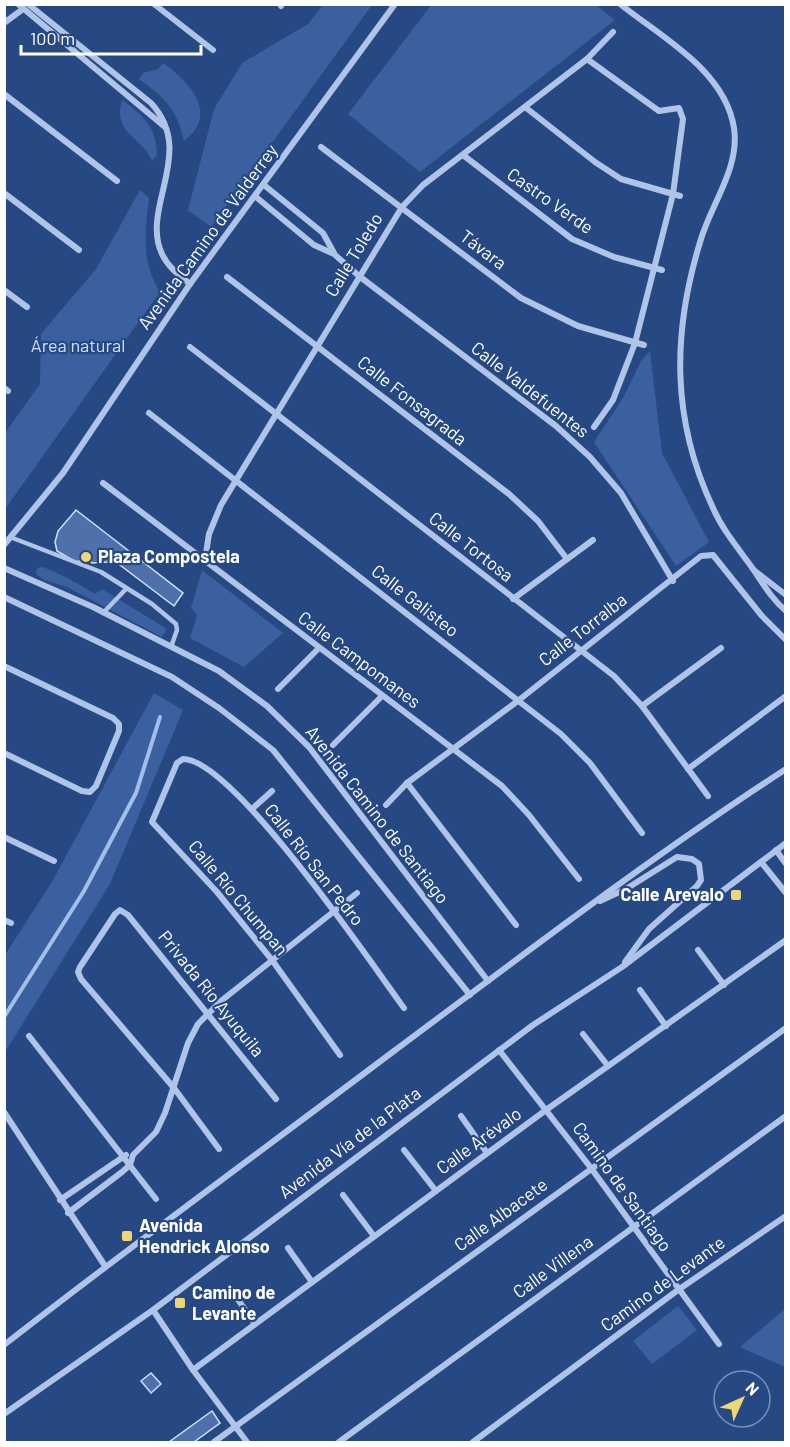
<svg xmlns="http://www.w3.org/2000/svg" width="790" height="1447" viewBox="0 0 790 1447" font-family="Barlow,sans-serif">
<style>
.green{fill:#3a60a0}
.lines{fill:none;stroke-linecap:round;stroke-linejoin:round}
.stream{stroke:#a3bee8;stroke-width:4}
.building{fill:#4e70ab;stroke:#d2e0f6;stroke-width:1.5}
.service{stroke:#afc4e7;stroke-width:4.5}
.minor{stroke:#afc4e7;stroke-width:6}
.poi-dot{fill:#f0d574;stroke:#264883;stroke-width:2}
.labels{text-anchor:middle;stroke-width:4.5;stroke-linejoin:round;paint-order:stroke}
.street-label{font-size:18px;fill:#fff;stroke:#264883}
.park-label{font-size:18px;fill:#d2e0f6;stroke:#264883}
.poi-label{font-size:18px;font-weight:bold;fill:#fff;stroke:#264883;text-anchor:start}
</style>
<rect width="100%" height="100%" fill="#264883"/>
<g class="green">
<path d="M432 4 596 5 615 20 420 172 348 114Z"/>
<path d="M323 5H372L211 227 188 210 214 109 242 63 308 24Z"/>
<path d="M163 63C189 81 220 114 184 141 177 109 165 98 139 79L143 73 158 69Z"/>
<path d="M122 100C143 115 157 128 157 155L152 161C142 136 112 135 122 100Z"/>
<path d="M140 190 149 198C145 232 141 262 160 292L5 509V433L40 384 41 334 96 269Z"/>
<path d="M650 351 662 453 709 542 676 566 594 442 623 398 641 361Z"/>
<path d="M43 567C61 574 78 583 95 594L102 589 167 629 162 637 67 587 44 580 36 574 37 568Z"/>
<path d="M202 570 283 633 244 667 190 638 197 615 191 608Z"/>
<path d="M154 693 183 710 110 884 5 1052V955L53 880Z"/>
<path d="M678 1306 697 1330 652 1364 633 1341Z"/>
<path d="M785 1309V1367L740 1347Z"/>
</g>
<g class="lines">
<path class="stream" d="M4 1017 84 891 136 793 160 717"/>
</g>
<g class="building">
<path d="M76 510 183 593 174 606 108 556V562L92 563 88 559 76 562 57 551 55 542 58 531Z"/>
<path d="M151 1373 161 1384 151 1393 141 1381Z"/>
<path d="M212 1411 220 1423 194 1442H169Z"/>
</g>
<g class="lines">
<g class="service">
<path d="M10 537 101 572 152 604 176 624 177 630 171 647"/>
<path d="M103 613 126 589"/>
</g>
<g class="minor">
<path d="M18 4 165 127"/>
<path d="M28 4 151 103C197 153 140 207 162 254 168 267 179 275 190 284"/>
<path d="M154 4 213 50"/>
<path d="M280 4 281 6"/>
<path d="M620 4C661 37 725 70 734 128 740 167 712 203 701 239 672 332 671 419 713 508 723 531 739 549 753 569 764 585 771 598 786 611"/>
<path d="M4 23 23 9"/>
<path d="M587 59 659 111 679 108 683 119 673 194 635 343 613 400 594 427"/>
<path d="M4 94 117 181"/>
<path d="M525 107 595 162 621 179 680 196"/>
<path d="M321 147 521 298 578 326 644 345"/>
<path d="M463 155 572 239 614 257 662 270"/>
<path d="M264 185 323 233 334 253"/>
<path d="M4 193 79 250"/>
<path d="M256 197 314 245 334 254 359 276 556 426 590 457 621 493 673 581"/>
<path d="M227 277 509 494 538 521 567 559"/>
<path d="M4 290 27 307"/>
<path d="M190 347 614 676 642 706 708 796"/>
<path d="M4 388 8 391"/>
<path d="M149 413 561 734 590 763 642 833"/>
<path d="M103 483 502 786 529 815 579 879"/>
<path d="M4 545 63 473 190 284 395 4"/>
<path d="M205 560 209 534 221 505 402 207 423 185 587 59 613 32"/>
<path d="M4 568 93 607 219 671 267 706 309 747 488 981"/>
<path d="M755 571 786 595"/>
<path d="M4 597 172 677 219 708 273 750 470 995"/>
<path d="M513 599 593 540"/>
<path d="M4 666 113 718 119 724V731L96 786 90 792 82 791 4 753"/>
<path d="M278 689 319 648"/>
<path d="M642 706 721 648"/>
<path d="M333 745 382 696"/>
<path d="M688 769 786 696"/>
<path d="M407 783 516 925"/>
<path d="M386 805 407 783 519 700 701 556 713 555 762 616 786 640"/>
<path d="M252 809 272 791"/>
<path d="M4 837 54 861"/>
<path d="M776 850 786 864"/>
<path d="M761 862 786 893"/>
<path d="M600 901 626 889 677 857 692 859 699 864 701 880 697 886 649 929 625 962"/>
<path d="M4 920 11 923"/>
<path d="M698 950 724 985"/>
<path d="M640 990 666 1026"/>
<path d="M583 1034 608 1066"/>
<path d="M29 1036 156 1199"/>
<path d="M499 1050 591 1168 719 1344"/>
<path d="M340 1055 272 960 217 892 152 822 177 763 183 759C233 759 371 963 404 1008"/>
<path d="M4 1112 105 1266"/>
<path d="M461 1116 487 1153"/>
<path d="M219 1149 174 1088 81 979 78 972 80 967 115 914 120 910 128 915 276 1099"/>
<path d="M404 1150 436 1191"/>
<path d="M343 1195 374 1236"/>
<path d="M60 1200 126 1155"/>
<path d="M68 1213 122 1172 130 1165 133 1155 156 1132 165 1113 188 1043 198 1024 221 1001 357 893"/>
<path d="M288 1248 312 1282"/>
<path d="M230 1288 255 1324"/>
<path d="M153 1310 193 1370 247 1442"/>
<path d="M4 1345C132 1245 264 1149 394 1051 523 955 651 857 786 769"/>
<path d="M193 1370 546 1110 786 940"/>
<path d="M4 1414 153 1310 533 1025 622 967 786 843"/>
<path d="M214 1442 786 1028"/>
<path d="M339 1442 786 1116"/>
<path d="M473 1442 678 1290 786 1216"/>
</g>
</g>
<g class="poi-dot">
<circle cx="86" cy="557" r="6"/>
<rect x="730" y="889" width="12" height="12" rx="3"/>
<rect x="121" y="1230" width="12" height="12" rx="3"/>
<rect x="174" y="1297" width="12" height="12" rx="3"/>
</g>
<g class="labels">
<g class="street-label">
<text transform="translate(550 201) rotate(35)" y="6">Castro Verde</text>
<text transform="translate(208 237) rotate(-54)" y="6">Avenida Camino de Valderrey</text>
<text transform="translate(483 250) rotate(37)" y="6">Távara</text>
<text transform="translate(354 255) rotate(-59)" y="6">Calle Toledo</text>
<text transform="translate(530 390) rotate(38)" y="6">Calle Valdefuentes</text>
<text transform="translate(412 401) rotate(38)" y="6">Calle Fonsagrada</text>
<text transform="translate(471 547) rotate(38)" y="6">Calle Tortosa</text>
<text transform="translate(415 601) rotate(38)" y="6">Calle Galisteo</text>
<text transform="translate(583 630) rotate(-38)" y="6">Calle Torralba</text>
<text transform="translate(359 660) rotate(37)" y="6">Calle Campomanes</text>
<text transform="translate(377 815) rotate(52)" y="6">Avenida Camino de Santiago</text>
<text transform="translate(314 865) rotate(52)" y="6">Calle Río San Pedro</text>
<text transform="translate(238 898) rotate(50)" y="6">Calle Río Chumpan</text>
<text transform="translate(211 994) rotate(51)" y="6">Privada Río Ayuquila</text>
<text transform="translate(479 1141) rotate(-36)" y="6">Calle Arévalo</text>
<text transform="translate(350 1143) rotate(-37)" y="6">Avenida Vía de la Plata</text>
<text transform="translate(622 1187) rotate(54)" y="6">Camino de Santiago</text>
<text transform="translate(501 1215) rotate(-36)" y="6">Calle Albacete</text>
<text transform="translate(553 1267) rotate(-36)" y="6">Calle Villena</text>
<text transform="translate(663 1284) rotate(-36)" y="6">Camino de Levante</text>
</g>
<g class="park-label">
<text x="78" y="352">Área natural</text>
</g>
<g class="poi-label">
<text x="98" y="563">Plaza Compostela</text>
<text x="724" y="901" text-anchor="end">Calle Arevalo</text>
<text x="139" y="1232">Avenida<tspan x="139" dy="21">Hendrick Alonso</tspan></text>
<text x="192" y="1299">Camino de<tspan x="192" dy="21">Levante</tspan></text>
</g>
</g>
<rect width="790" height="1447" fill="none" stroke="#ffffff" stroke-width="12"/>
<g transform="translate(742 1399) rotate(45)"><circle r="28" fill="#264883" stroke="#7d91b5" stroke-width="1.5"/>
<path d="M0-4.5L10 22L0 15L-10 22Z" fill="#f0d574"/>
<text y="-9" font-size="16" font-weight="bold" text-anchor="middle" fill="#ffffff">N</text>
</g>
<path d="M21 45v9h180v-9" fill="none" stroke="#ffffff" stroke-width="3"/>
<text x="30" y="45" font-size="18" fill="#ffffff" stroke="#264883" stroke-width="4.5" paint-order="stroke">100 m</text>
</svg>
